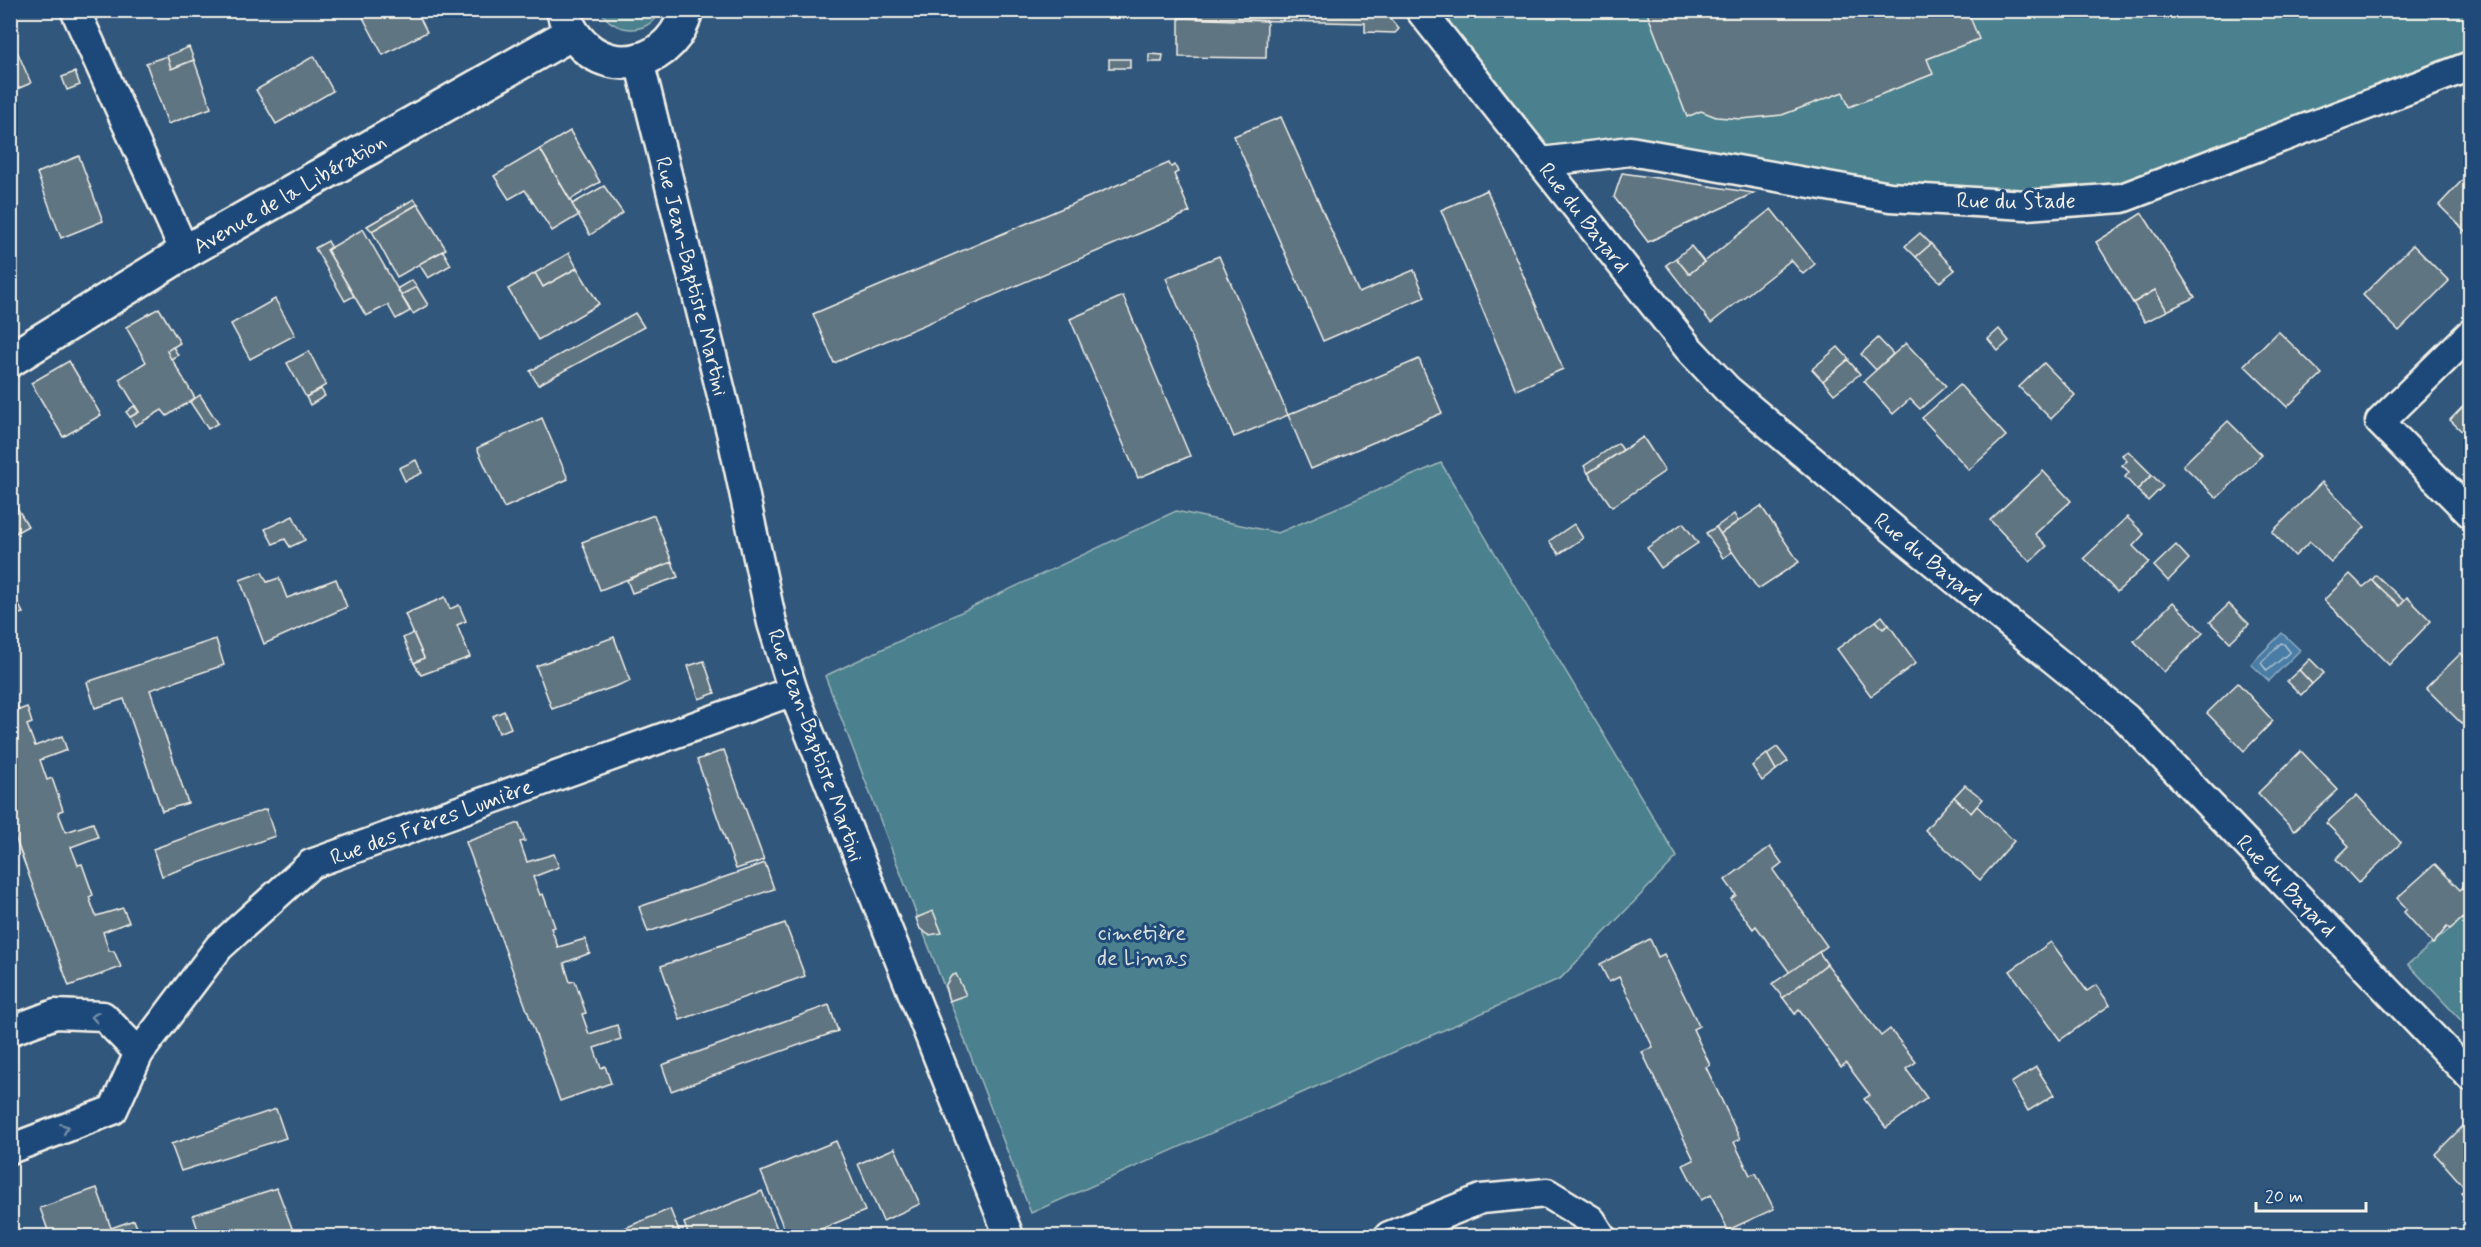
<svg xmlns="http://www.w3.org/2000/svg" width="2481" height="1247" viewBox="0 0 2481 1247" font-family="Mynerve,sans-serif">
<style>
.green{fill:#4b808e;stroke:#a0b8bb;stroke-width:1.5}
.water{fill:#497da6;stroke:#8dabc0;stroke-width:1.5}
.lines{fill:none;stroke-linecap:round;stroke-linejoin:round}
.shore{stroke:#b0c3ce;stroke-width:1.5}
.building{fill:#607482;stroke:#f4f1e8;stroke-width:1.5}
.street-casing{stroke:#f4f1e8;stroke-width:33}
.primary-casing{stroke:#f4f1e8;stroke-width:38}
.street{stroke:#1f4a7a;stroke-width:28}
.primary{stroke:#1f4a7a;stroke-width:33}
.oneway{stroke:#748da6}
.labels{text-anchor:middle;stroke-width:6;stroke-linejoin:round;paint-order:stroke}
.street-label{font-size:22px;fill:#f4f1e8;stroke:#1f4a7a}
.park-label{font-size:22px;fill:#dbe0da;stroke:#1f4a7a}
</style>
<rect width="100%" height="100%" fill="#32577c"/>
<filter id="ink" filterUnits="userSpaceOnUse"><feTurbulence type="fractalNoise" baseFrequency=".0167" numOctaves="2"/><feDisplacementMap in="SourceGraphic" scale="12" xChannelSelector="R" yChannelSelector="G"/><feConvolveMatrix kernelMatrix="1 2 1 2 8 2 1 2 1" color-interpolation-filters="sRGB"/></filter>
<g filter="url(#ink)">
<g class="green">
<path d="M601 11H660C648 36 613 34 601 11Z"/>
<path d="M1420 11H2470V66L2204 169 2026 205 1630 151 1542 162Z"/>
<path d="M1441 463 1677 857 1561 978 1031 1213 825 676 1176 511 1278 533Z"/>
<path d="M2470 912V1030L2408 964Z"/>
</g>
<path class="water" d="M2282 633 2300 650 2269 681 2251 664Z"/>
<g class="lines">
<path class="shore" d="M2281 643 2284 644 2290 652 2267 671 2261 663Z"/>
</g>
<g class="building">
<path d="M359 10H416L427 32 383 55Z"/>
<path d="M1179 10H1283V21L1179 18Z"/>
<path d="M1283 10H1383L1399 29 1395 33 1365 32V23L1283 21Z"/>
<path d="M1646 10H1967L1979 39 1927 59 1933 74 1849 107 1843 92 1782 115 1741 119 1716 117 1701 111 1687 117Z"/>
<path d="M1179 18 1267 21 1266 58 1179 57Z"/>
<path d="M10 35 31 83 10 92Z"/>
<path d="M189 47 194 60 171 69 167 56Z"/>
<path d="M1149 54 1163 55 1162 62H1149Z"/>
<path d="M167 56 171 69 194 60 211 108 168 124 146 63Z"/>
<path d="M314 56 333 91 276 124 256 90Z"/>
<rect x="1109" y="59" width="21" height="9"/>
<path d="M75 72 80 85 67 90 62 77Z"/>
<path d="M1281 117 1359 293 1414 270 1425 297 1323 341 1234 136Z"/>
<path d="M570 131 600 182 570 200 540 149Z"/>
<path d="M540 149 579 215 552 231 525 190 509 199 494 176Z"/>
<path d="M79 156 103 221 61 238 37 173Z"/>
<path d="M1169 163 1171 167 1175 165 1178 172 1174 174 1190 212 834 363 813 314Z"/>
<path d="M2470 172V236L2439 205Z"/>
<path d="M1622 173 1671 180 1754 193 1648 242 1614 197Z"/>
<path d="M604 186 623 213 590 235 572 204Z"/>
<path d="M1487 190 1563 369 1516 390 1441 210Z"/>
<path d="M414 199 418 204 372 231 367 226Z"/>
<path d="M418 204 446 249 397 277 372 231Z"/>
<path d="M1771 209 1815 264 1803 274 1791 260 1711 323 1666 265 1676 258 1689 274Z"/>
<path d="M2142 213 2195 297 2167 311 2155 290 2133 303 2096 242Z"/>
<path d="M363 229 410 311 396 319 388 305 366 316 327 250Z"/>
<path d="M1920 233 1931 244 1916 257 1905 246Z"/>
<path d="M328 241 331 247 327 250 354 296 345 301 315 248Z"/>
<path d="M1931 244 1955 270 1940 282 1916 257Z"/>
<path d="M2413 245 2449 281 2399 331 2363 295Z"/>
<path d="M1691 246 1704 262 1689 274 1676 258Z"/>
<path d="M443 251 451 265 428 278 419 264Z"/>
<path d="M569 253 577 268 543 287 535 273Z"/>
<path d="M1219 256 1288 415 1234 437 1166 278Z"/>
<path d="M577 268 599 304 538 340 508 289 535 273 543 287Z"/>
<path d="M412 280 417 287 401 295 398 288Z"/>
<path d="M417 287 428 305 413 314 401 295Z"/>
<path d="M2155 290 2167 311 2145 322 2133 303Z"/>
<path d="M1123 296 1190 456 1138 478 1070 319Z"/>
<path d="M275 299 295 335 250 359 231 324Z"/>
<path d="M159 308 180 343 167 351 195 398 167 416 162 410 135 426 130 417 139 412 119 379 146 362 126 327Z"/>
<path d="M635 313 644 327 538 385 530 371Z"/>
<path d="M1999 329 2009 341 1998 351 1988 339Z"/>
<path d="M2278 331 2322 374 2287 407 2244 365Z"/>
<path d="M1878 338 1893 354 1876 370 1861 354Z"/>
<path d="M1906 343 1946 386 1920 409 1910 399 1893 414 1864 381Z"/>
<path d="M173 347 178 355 171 359 167 351Z"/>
<path d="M1838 347 1849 359 1823 381 1812 369Z"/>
<path d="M309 351 326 385 306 397 287 363Z"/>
<path d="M1419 359 1442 413 1311 469 1288 415Z"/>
<path d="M1848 360 1860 374 1834 394 1823 381Z"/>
<path d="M69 361 101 415 63 437 31 383Z"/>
<path d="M2044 363 2075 395 2051 419 2019 387Z"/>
<path d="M1960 385 2006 436 1969 470 1922 418Z"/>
<path d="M321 389 325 396 310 405 306 397Z"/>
<path d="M200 395 218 423 208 429 190 402Z"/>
<path d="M2470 399V439L2450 420Z"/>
<path d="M134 406 139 412 130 417 126 412Z"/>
<path d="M542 418 568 479 504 508 477 448Z"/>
<path d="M2228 421 2262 455 2217 498 2183 465Z"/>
<path d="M1643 437 1665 471 1612 507 1588 473Z"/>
<path d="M1618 443 1623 450 1588 473 1584 466Z"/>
<path d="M2128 451 2152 475 2137 490 2125 477 2129 472 2122 465 2127 461 2122 455Z"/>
<path d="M416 460 422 473 405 481 399 468Z"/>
<path d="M2043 471 2071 501 2035 534 2047 546 2030 562 1990 520Z"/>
<path d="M2152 475 2163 486 2148 501 2137 490Z"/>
<path d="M2322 482 2365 527 2331 562 2310 542 2295 556 2272 532Z"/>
<path d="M10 496 28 526 10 536Z"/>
<path d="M1761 506 1799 562 1758 589 1720 534Z"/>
<path d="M1734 514 1738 521 1720 534 1716 527Z"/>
<path d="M654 515 672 562 600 590 582 542Z"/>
<path d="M293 516 305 540 290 547 285 539 273 544 265 529Z"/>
<path d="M2127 517 2144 534 2133 546 2149 562 2117 592 2084 558Z"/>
<path d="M1683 523 1698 543 1661 568 1647 548Z"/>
<path d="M1574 524 1583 538 1559 554 1549 541Z"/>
<path d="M1716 527 1732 552 1723 558 1706 533Z"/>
<path d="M2176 545 2189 559 2168 581 2154 566Z"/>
<path d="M672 562 678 577 632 593 627 580Z"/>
<path d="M262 572 267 582 279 578 287 598 336 579 347 607 264 644 240 580Z"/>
<path d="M2350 574 2363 587 2372 580 2400 606 2407 597 2431 621 2389 665 2324 600Z"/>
<path d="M2376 575 2404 601 2400 606 2372 580Z"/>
<path d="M445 597 450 609 459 605 466 621 457 625 470 657 421 675 414 663 424 658 405 614Z"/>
<path d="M16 599 23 613 10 616V601Z"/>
<path d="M2173 602 2203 633 2164 672 2134 641Z"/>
<path d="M2229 604 2249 624 2230 642 2210 622Z"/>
<path d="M1882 616 1889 625 1883 629 1876 621Z"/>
<path d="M1876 621 1883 629 1889 625 1916 663 1871 696 1837 649Z"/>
<path d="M413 633 424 658 414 663 403 638Z"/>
<path d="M614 637 630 681 552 709 536 666Z"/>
<path d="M216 639 224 665 150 690 188 803 162 811 124 699 95 708 87 682Z"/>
<path d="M2461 653 2470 664V732L2426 688Z"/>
<path d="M2310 659 2324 673 2312 684 2299 670Z"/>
<path d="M704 661 715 693 699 699 688 666Z"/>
<path d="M2299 670 2312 684 2301 695 2287 681Z"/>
<path d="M2238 683 2273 721 2244 751 2207 713Z"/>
<path d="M17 706 19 710 27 707 32 723 27 725 35 746 62 736 67 750 40 760 47 780 52 778 63 810 58 812 66 832 93 823 98 837 71 847 78 865 82 864 93 895 89 897 96 916 123 908 129 922 103 932 109 951H114L121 967 69 986 10 823V708Z"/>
<path d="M504 711 511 728 499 733 493 716Z"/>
<path d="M1777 747 1788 761 1776 770 1767 754Z"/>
<path d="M724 750 764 860 736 869 697 760Z"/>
<path d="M2301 751 2338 790 2294 831 2258 793Z"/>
<path d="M1767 754 1776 770 1762 781 1752 766Z"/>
<path d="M1965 785 1983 799 1971 813 1954 797Z"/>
<path d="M2357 795 2401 843 2358 883 2336 859 2349 846 2326 823Z"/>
<path d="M1954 797 1971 813 1977 806 2014 841 1980 880 1925 830Z"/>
<path d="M266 809 275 836 162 876 153 849Z"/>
<path d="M519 823 525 841 520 842 527 862 554 854 559 867 533 877 540 895 543 894 555 927 551 928 558 947 585 939 590 953 564 963 570 982 575 981 586 1013 582 1014 589 1034 617 1025 621 1039 594 1048 601 1068 605 1066 611 1083 560 1101 466 842Z"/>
<path d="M1770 847 1782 863 1773 870 1827 946 1790 973 1756 926 1753 929 1731 899 1736 895 1725 880Z"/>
<path d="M765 863 774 889 648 932 639 907Z"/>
<path d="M2435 864 2460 890 2470 880V912L2450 929 2447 927 2433 944 2404 912 2407 909 2397 898Z"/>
<path d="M933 911 942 933 929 935 920 929 916 918Z"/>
<path d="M785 923 805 976 680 1020 661 966Z"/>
<path d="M1650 939 1658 957 1664 954 1699 1026 1693 1029 1710 1065 1706 1067 1740 1139 1734 1142 1750 1175 1756 1173 1774 1209 1728 1230 1711 1195 1701 1200 1683 1165 1694 1160 1642 1052 1653 1047 1619 977 1609 982 1600 964Z"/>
<path d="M2051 942 2087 991 2096 985 2110 1005 2060 1040 2010 971Z"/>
<path d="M1819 952 1827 964 1783 998 1772 984Z"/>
<path d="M1827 964 1881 1036 1890 1029 1916 1062 1906 1069 1927 1098 1886 1128 1864 1099 1870 1095 1846 1063 1841 1067 1799 1010 1795 1014 1783 998Z"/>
<path d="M956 974 966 995 949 1001 945 986 951 976Z"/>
<path d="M829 1005 838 1031 671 1091 662 1065Z"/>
<path d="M2036 1067 2054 1095 2028 1111 2011 1083Z"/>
<path d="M276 1109 286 1138 181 1171 171 1144Z"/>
<path d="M2470 1119V1203L2461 1193 2465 1188 2435 1154Z"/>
<path d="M836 1141 865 1211 804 1236H787L761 1172Z"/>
<path d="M895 1148 920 1204 883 1221 858 1164Z"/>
<path d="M97 1188 111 1228 134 1220 140 1235 50 1236 40 1208Z"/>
<path d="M277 1188 295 1236H200L193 1215Z"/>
<path d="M762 1191 780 1236H689L684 1223Z"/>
<path d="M670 1209 681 1236H606Z"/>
</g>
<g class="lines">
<defs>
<g id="street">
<path d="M75 10 185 252"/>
<path d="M1420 10 1689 349 1727 389 1899 534 2126 718 2470 1076"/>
<path d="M639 61 732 436 772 623 793 691 1009 1236"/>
<path d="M1542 162 1630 151 1890 197 2026 205 2122 198 2470 66"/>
<path d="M2470 334 2380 422 2470 513"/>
<path d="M10 1031 55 1014 103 1016 139 1053"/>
<path d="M10 1149 113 1110 139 1053 219 947 311 864 793 691"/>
<path d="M1389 1236 1481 1199 1547 1193 1591 1220 1601 1236"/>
</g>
<g id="primary">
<path d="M564 10C565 21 571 32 578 40 613 81 675 61 686 10"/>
<path d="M10 360 185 252 572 33"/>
</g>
</defs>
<use href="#street" class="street-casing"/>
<use href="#primary" class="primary-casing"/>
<use href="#street" class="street"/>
<use href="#primary" class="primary"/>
</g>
<defs><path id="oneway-chevron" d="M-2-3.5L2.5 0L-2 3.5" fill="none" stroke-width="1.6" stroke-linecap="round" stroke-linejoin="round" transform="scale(1.5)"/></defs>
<g class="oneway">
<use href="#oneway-chevron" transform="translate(95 1017) rotate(-171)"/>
<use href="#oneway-chevron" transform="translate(65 1128) rotate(-21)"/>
</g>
</g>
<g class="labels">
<g class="street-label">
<text transform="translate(289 193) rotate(-30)" y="8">Avenue de la Libération</text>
<text x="2016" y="208">Rue du Stade</text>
<text transform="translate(1585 217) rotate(52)" y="8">Rue du Bayard</text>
<text transform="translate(693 276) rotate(76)" y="8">Rue Jean-Baptiste Martini</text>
<text transform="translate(1929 558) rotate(39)" y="8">Rue du Bayard</text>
<text transform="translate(817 745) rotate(70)" y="8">Rue Jean-Baptiste Martini</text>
<text transform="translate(431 821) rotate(-20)" y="8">Rue des Frères Lumière</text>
<text transform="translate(2287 885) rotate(46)" y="8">Rue du Bayard</text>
</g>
<g class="park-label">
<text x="1142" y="940">cimetière<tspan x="1142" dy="25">de Limas</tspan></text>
</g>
</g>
<rect width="2481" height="1247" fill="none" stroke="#1f4a7a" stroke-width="36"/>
<rect x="18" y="18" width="2445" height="1211" fill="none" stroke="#f4f1e8" stroke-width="2" filter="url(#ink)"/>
<path d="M2256 1202v9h110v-9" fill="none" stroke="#f4f1e8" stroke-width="3"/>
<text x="2265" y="1202" font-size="18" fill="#f4f1e8" stroke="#1f4a7a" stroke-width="4.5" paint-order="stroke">20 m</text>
</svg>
